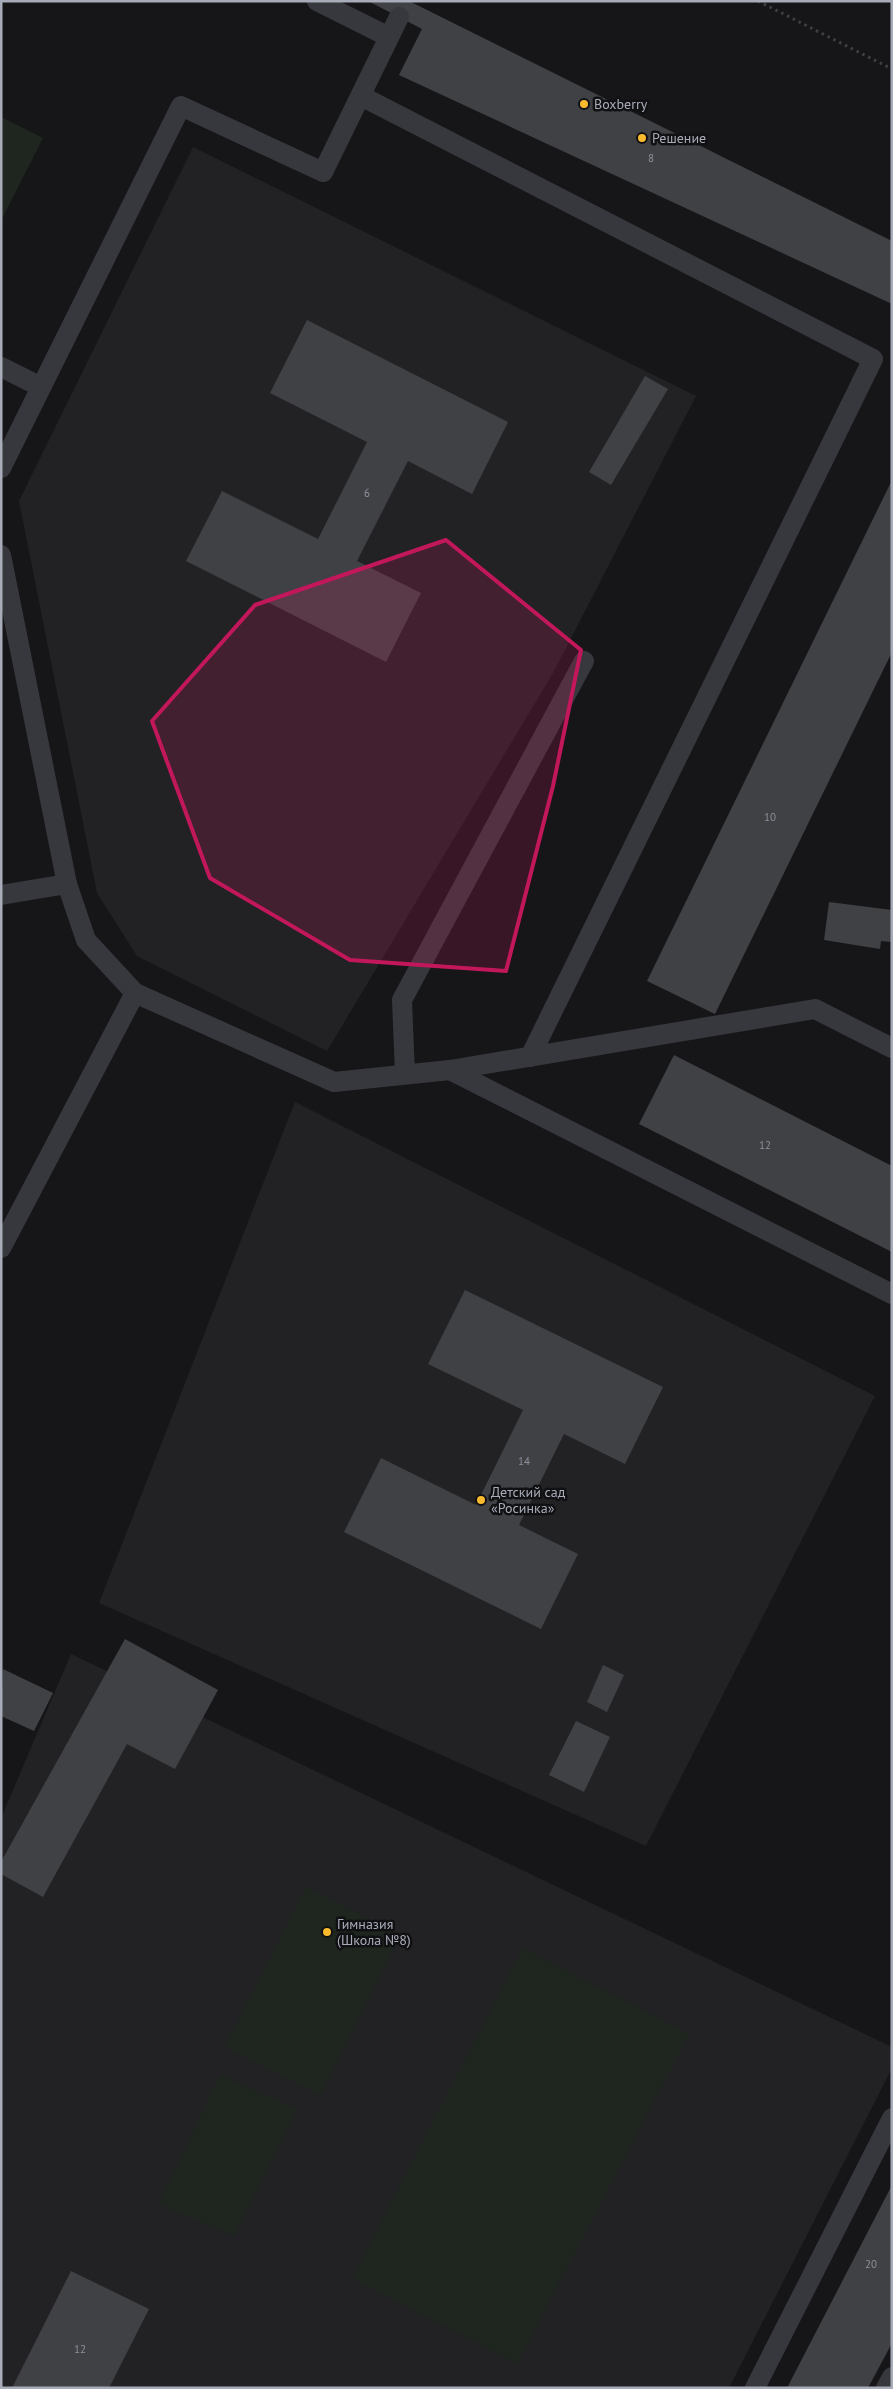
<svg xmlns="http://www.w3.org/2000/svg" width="893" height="2389" viewBox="0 0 893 2389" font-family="'PT Sans',sans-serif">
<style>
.built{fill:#222225}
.green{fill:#1e261f}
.building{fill:#404145}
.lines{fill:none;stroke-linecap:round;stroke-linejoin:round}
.path{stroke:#3d3f44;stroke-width:3;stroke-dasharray:2.5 4;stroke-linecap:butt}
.lane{stroke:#37383d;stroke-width:20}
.marked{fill:#c2185b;fill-opacity:0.2;stroke:#c2185b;stroke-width:4;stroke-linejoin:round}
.poi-dot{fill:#f9ba2d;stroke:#111113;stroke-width:2}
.labels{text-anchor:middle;stroke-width:5;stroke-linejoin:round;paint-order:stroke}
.number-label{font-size:11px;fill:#8e919c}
.poi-label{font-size:14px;fill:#a8acb9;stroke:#111113;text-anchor:start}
</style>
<rect width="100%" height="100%" fill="#161618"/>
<g class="built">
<path d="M193 147 696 396 553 673 327 1051 137 956 97 893 19 501Z"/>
<path d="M295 1102 875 1396 646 1846 99 1603Z"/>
<path d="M71 1654 892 2047V2068L729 2388H1V1818Z"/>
</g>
<g class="green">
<path d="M1 117 43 138 1 221Z"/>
<path d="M306 1887 401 1935 321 2095 225 2047Z"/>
<path d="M523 1948 689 2034 517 2364 352 2278Z"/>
<path d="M220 2075 297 2109 234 2236 159 2204Z"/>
</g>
<g class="building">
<path d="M368 1H409L892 241V304L399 75 422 29Z"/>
<path d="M307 320 508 422 472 494 408 461 357 561 421 593 386 662 186 561 222 491 318 539 367 442 270 393Z"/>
<path d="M645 376 668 389 611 485 589 472Z"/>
<path d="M892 480V652L715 1014 647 981Z"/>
<path d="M829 902 892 910V942L881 941 880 949 824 940Z"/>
<path d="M674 1055 892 1166V1252L639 1124Z"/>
<path d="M465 1290 663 1387 625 1464 564 1434 519 1525 578 1554 541 1629 344 1532 381 1458 476 1505 523 1410 428 1364Z"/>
<path d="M125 1639 218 1690 175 1769 127 1744 43 1897 1 1874V1862Z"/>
<path d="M603 1665 624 1675 607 1712 587 1702Z"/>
<path d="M3 1669 53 1693 34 1731 1 1716Z"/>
<path d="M576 1721 610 1737 584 1792 549 1775Z"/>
<path d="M892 2185V2343L868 2388H787Z"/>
<path d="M71 2271 149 2309 109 2388H12Z"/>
</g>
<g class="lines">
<path class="path" d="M758 1 892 69"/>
<g class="lane">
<path d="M317 1 389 37"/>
<path d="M361 96 873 359 530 1057"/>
<path d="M1 367 41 387"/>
<path d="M1 468 181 106 323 172 399 17"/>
<path d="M1 555 67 884 86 940 135 993 334 1082 450 1070 815 1009 892 1048"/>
<path d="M1 895 67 884"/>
<path d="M450 1070 892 1294"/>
<path d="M405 1074 402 1000 584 661"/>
<path d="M1 1248 135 993"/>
<path d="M755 2388 892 2118"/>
<path d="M886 2388 892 2377"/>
</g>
</g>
<path class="marked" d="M446 540 581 650 553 786 506 971 350 960 210 878 152 721 255 605Z"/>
<g class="poi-dot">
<circle cx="584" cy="104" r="5"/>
<circle cx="642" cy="138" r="5"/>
<circle cx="481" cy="1500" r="5"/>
<circle cx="327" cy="1932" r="5"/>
</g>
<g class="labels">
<g class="number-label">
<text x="651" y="162">8</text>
<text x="367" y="497">6</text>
<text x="770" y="821">10</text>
<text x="765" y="1149">12</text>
<text x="524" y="1465">14</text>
<text x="871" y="2268">20</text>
<text x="80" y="2353">12</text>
</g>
<g class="poi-label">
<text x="594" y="109">Boxberry</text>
<text x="652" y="143">Решение</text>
<text x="491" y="1497">Детский сад<tspan x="491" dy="16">«Росинка»</tspan></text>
<text x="337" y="1929">Гимназия<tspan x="337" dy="16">(Школа №8)</tspan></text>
</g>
</g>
<rect width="893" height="2389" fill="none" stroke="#a8acb9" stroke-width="5"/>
</svg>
